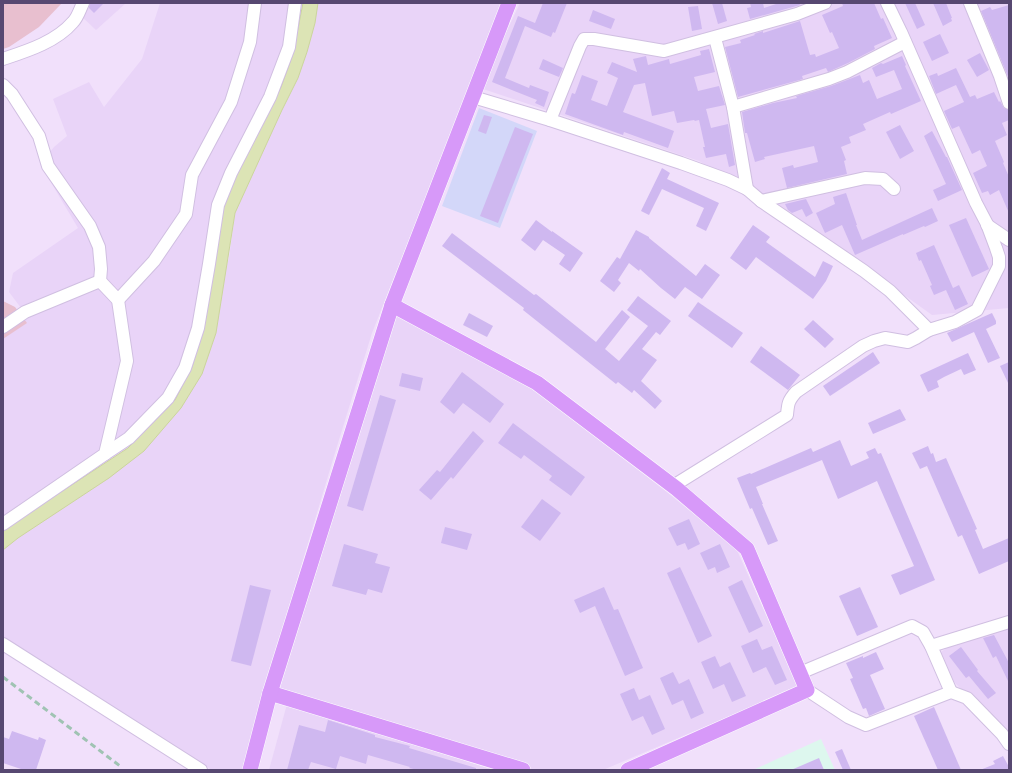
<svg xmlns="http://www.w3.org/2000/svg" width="1012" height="773" viewBox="0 0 1012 773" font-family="Manrope,sans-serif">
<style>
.residential{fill:#e9d4f8}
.education{fill:#ddf7ee}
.medical{fill:#d3d7f9}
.green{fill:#e8bfcf}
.water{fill:#dce4b5;stroke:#cbd59c}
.building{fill:#cfb8f0}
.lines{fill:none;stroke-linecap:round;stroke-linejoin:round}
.minor-casing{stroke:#d0bfe1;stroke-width:14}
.major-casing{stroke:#fff;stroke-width:16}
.minor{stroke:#fff;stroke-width:12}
.major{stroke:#d799f9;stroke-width:15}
.rail{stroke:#a0c3b3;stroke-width:3;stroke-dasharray:6 4;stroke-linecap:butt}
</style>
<rect width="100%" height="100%" fill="#f1e0fb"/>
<g class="residential">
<path d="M87 3H126L96 30 77 12Z"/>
<path d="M160 3H303L293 54 281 87 235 174 222 207 215 264 203 329 192 367 175 400 128 448 3 530V333L27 316 9 292 13 273 78 228 40 164 54 147 67 136 53 99 89 82 104 107 142 59Z"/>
<path d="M318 3H501L478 65 372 333 334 456 268 677 242 770H212L119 714 3 639V550L181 408 229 258 235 213 282 110 298 78 307 52 315 23Z"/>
<path d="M520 3H1009V308L932 315 816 232 699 161 480 88Z"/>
<path d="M397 314 530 387 663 489 736 548 798 687 603 770H534L524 766 280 688Z"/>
<path d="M1009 625V736L956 684 943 669 941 652 953 644Z"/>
<path d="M287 704 493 770H269Z"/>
</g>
<path class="education" d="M821 739 835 770H753Z"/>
<path class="medical" d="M479 108 537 131 500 228 442 206Z"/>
<g class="green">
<path d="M3 3H62L39 27 9 47 3 49Z"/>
<path d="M3 301 15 307 27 323 3 339Z"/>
</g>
<path class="water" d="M303 3H318L315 23 307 52 298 78 282 110 235 213 216 333 202 374 181 408 144 451 109 478 18 538 3 550V530L128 448 175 400 192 367 203 329 215 264 222 207 235 174 281 87 293 54Z"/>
<g class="building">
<path d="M90 3H104L94 13 89 8Z"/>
<path d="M543 3H567L555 33 553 32 551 37 525 26 505 78 529 88 530 85 549 92 544 107 535 103 537 100 492 82 518 16 535 23Z"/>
<path d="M712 3H722L727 21 718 24Z"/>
<path d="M750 3H763L764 8 779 3H799L800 5 750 19 747 8 751 7Z"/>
<path d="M842 3H874L881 19 883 18 892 38 874 46 875 49 848 63 828 72 826 68 802 76 803 79 738 97 725 47 741 43 740 40 755 35 754 34 763 31V33L800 21 810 55 815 54 816 57 839 48 832 32 830 33 822 15 843 6Z"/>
<path d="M905 3H915L925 25 917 29Z"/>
<path d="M933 3H946L952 18H951L952 21 943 26Z"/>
<path d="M1009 5V79L981 11 990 7 992 10Z"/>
<path d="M698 6 702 29 692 31 688 7Z"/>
<path d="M593 10 615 19 611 29 589 21Z"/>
<path d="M940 34 949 53 932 61 923 42Z"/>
<path d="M709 49 715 72 694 77 698 91 719 86 725 105 706 109 711 128 728 124 735 165 729 167 726 154 706 158 703 147H705L699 120 695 121 694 120 677 123 674 111 652 116 645 83 634 85 623 112 674 131 668 148 624 132 623 135 565 114 572 93 575 94 582 75 598 81 591 100 607 106 618 78 607 73 612 62 637 72 633 59 646 56 648 65 669 59 670 64 701 55 700 51Z"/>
<path d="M980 53 989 70 977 77 967 60Z"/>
<path d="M902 56 906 65 905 66 921 101 891 114 890 112 863 124 866 130 849 137 851 143 841 147 846 160 844 161 847 174 787 188 782 168 793 165 794 168 818 162 814 146 764 157 765 159 755 162 747 133H745L742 112 773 103 797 98 796 96 831 86 860 75 863 83 869 80 877 99 902 89 894 70 876 77 872 68 881 63 883 64Z"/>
<path d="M543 59 563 68 559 77 539 69Z"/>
<path d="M956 68 970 97 975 95 977 99 994 92 999 102 1000 101 1004 108 1009 110V120L1002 123 1007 135 995 141 1004 162 1003 163 1009 177V213L999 190 990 195 988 191 982 193 973 173 987 166 980 150 972 154 959 126 952 129 944 111 964 102 956 85 936 94 929 76 937 73 938 76Z"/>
<path d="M484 115 492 117 486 134 478 131Z"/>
<path d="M900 125 914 151 900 159 886 132Z"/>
<path d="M515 127 533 134 498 223 480 216Z"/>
<path d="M932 131 946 157H947L962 190 938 201 933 190 946 184 924 136Z"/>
<path d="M662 168 670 173 667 179 719 203 706 231 696 226 704 208 662 189 649 215 641 211Z"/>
<path d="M846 193 857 225H856L862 240 932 208 938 221 925 227 924 226 903 235V234L855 255 842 225 825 233 816 213 835 204 833 197Z"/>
<path d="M806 199 813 213 806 217 802 209 792 213 788 210 785 204Z"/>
<path d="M966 218 989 269 972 277 949 225Z"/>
<path d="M536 220 552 232V231L583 253 570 272 559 264 565 255 543 240 535 251 521 240Z"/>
<path d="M753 225 770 237 766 242 815 277 823 261 833 266 826 281 813 299 756 257 746 270 730 258Z"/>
<path d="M636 230 649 237V238L696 276 705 264 720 275 702 299 685 287 675 299 661 288 640 269 639 271 629 263 618 280 621 283 614 292 600 281 617 257 620 259Z"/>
<path d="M452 233 534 295 536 294 596 342 622 310 630 317 605 349 619 361 648 326 627 310 638 296 671 321 660 335 656 332 642 349 657 360 641 381 662 401 655 409 634 390 632 393 618 382 616 384 523 310 524 308 442 246Z"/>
<path d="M934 245 953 288 959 285 968 304 955 310 946 290 934 295 930 286 932 285 921 260 919 261 916 253Z"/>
<path d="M698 302 743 333 732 348 688 316Z"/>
<path d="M469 313 493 326 487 337 463 325Z"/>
<path d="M992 313 996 321V324L986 329 1000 358 988 363 974 332 952 342 947 333Z"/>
<path d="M813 320 834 339 825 348 804 329Z"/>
<path d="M761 346 800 375 788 390 750 362Z"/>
<path d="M873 352 880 363 830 396 823 386Z"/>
<path d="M968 353 976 370 964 375 961 369 944 377 937 381 939 387 928 392 920 375Z"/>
<path d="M1009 362V385L1000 366Z"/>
<path d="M462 372 504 404 490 423 463 403 454 414 440 402Z"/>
<path d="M402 373 423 378 420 391 399 386Z"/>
<path d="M380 395 396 400 363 511 347 506Z"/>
<path d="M900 409 906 420 873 434 868 423Z"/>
<path d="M513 423 585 477 571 496 549 480 552 476 524 455 521 459 498 443Z"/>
<path d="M473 431 484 441 453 479 451 477 431 500 419 490 437 470 440 472Z"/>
<path d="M840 440 851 466 869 458 866 452 875 448 878 454 881 453 935 580 900 595 891 575 914 566 877 481 838 499 822 460 756 487 763 504H762L778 541 768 545 752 508 750 509 737 478 750 473 751 474 811 448 813 452Z"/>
<path d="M928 446 931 454 933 453 936 462 946 458 977 529 975 530 983 549 1009 538V561L979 574 962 535 958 537 927 466 920 469 912 453Z"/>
<path d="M542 499 561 513 540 541 521 527Z"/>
<path d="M689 519 700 544 688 550 685 543 677 546 668 528Z"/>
<path d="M445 527 472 534 467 550 441 543Z"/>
<path d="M344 544 378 554 375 563 390 567 382 593 368 589 366 595 332 586Z"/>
<path d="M720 544 730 567 717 573 715 567 708 570 700 553Z"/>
<path d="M680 567 712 636 698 643 667 573Z"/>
<path d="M742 580 763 626 749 633 728 587Z"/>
<path d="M250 585 271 590 251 666 231 661Z"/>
<path d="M604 587 614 610 618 609 643 668 625 676 595 606 580 613 574 600Z"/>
<path d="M860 587 878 627 857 636 839 596Z"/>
<path d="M994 635 1009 663V683L996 656 993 658 983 638Z"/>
<path d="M757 639 762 650 772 646 787 680 775 685 766 667 753 673 741 646Z"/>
<path d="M961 647 978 670 977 671 996 693 988 699 969 676 966 678 949 656Z"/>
<path d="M876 652 884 669 870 675 885 709 869 716 866 708 863 709 850 679 853 678 846 663 863 656V658Z"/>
<path d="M715 656 720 667 730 662 746 696 732 702 724 684 713 689 701 662Z"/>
<path d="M673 672 679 684 689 679 704 713 691 719 683 700 672 705 660 678Z"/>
<path d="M634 688 639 700 650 695 665 729 652 735 643 716 632 721 620 694Z"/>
<path d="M934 707 961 770H938L914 716Z"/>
<path d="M328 720 375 735V737L410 746 409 748 476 768V770H418L409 768 410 767 368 755 366 764 340 756 336 769 311 762 308 770H287L299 725 325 732Z"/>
<path d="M12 731 38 740 39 737 46 740 36 770H24L3 763V737L9 739Z"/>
<path d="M842 749 851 770H843L835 752Z"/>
<path d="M1003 756 1009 767V770H980L995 764 993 761Z"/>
<path d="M819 758 824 770H791Z"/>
</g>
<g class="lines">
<defs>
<g id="minor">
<path d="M970 3 1000 76 1009 103"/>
<path d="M715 38 733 107 747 189"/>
<path d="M3 59C27 51 56 42 73 22 78 17 80 9 83 3"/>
<path d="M3 85 12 94 39 136 48 166 90 226 99 247 101 269 100 281"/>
<path d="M473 97 550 120 681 163 728 180 747 189 761 201 864 271 890 291 929 330 955 322 977 310 999 266V257L996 248 987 224 976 203 901 32 887 3"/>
<path d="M733 107 829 79 847 72 905 42"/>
<path d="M550 120 580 46 584 39H594L664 51 797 14 825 3"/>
<path d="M761 201 865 178 883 179 894 189"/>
<path d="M987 225 1009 240"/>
<path d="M118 300 154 261 186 214 192 175 231 102 250 42 255 3"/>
<path d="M3 327 25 312 100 281 118 300 127 361 105 454 3 524"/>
<path d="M105 454 129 438 168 398 185 368 198 328 209 264 218 205 231 173 270 97 289 47 295 3"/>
<path d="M673 486 787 415C788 404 788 401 796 392L863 346 874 341 885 338 908 342 916 338 929 330"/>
<path d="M3 644 201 770"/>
<path d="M931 646 1009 622"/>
<path d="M800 673 912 626 923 632 931 646 951 692"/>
<path d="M807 690 848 717 866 725 951 692 967 698 1002 734 1009 744"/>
</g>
<g id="major">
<path d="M392 305 537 383 677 489 747 549 807 690 628 770"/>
<path d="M270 693 523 770"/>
<path d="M250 770 270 693 392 305 509 3"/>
</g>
</defs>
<use href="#minor" class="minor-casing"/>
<use href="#major" class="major-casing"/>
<use href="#minor" class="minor"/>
<use href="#major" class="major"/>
<path class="rail" d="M3 677 120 766"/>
</g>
<rect width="1012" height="773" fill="none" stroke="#574871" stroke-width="8"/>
</svg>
